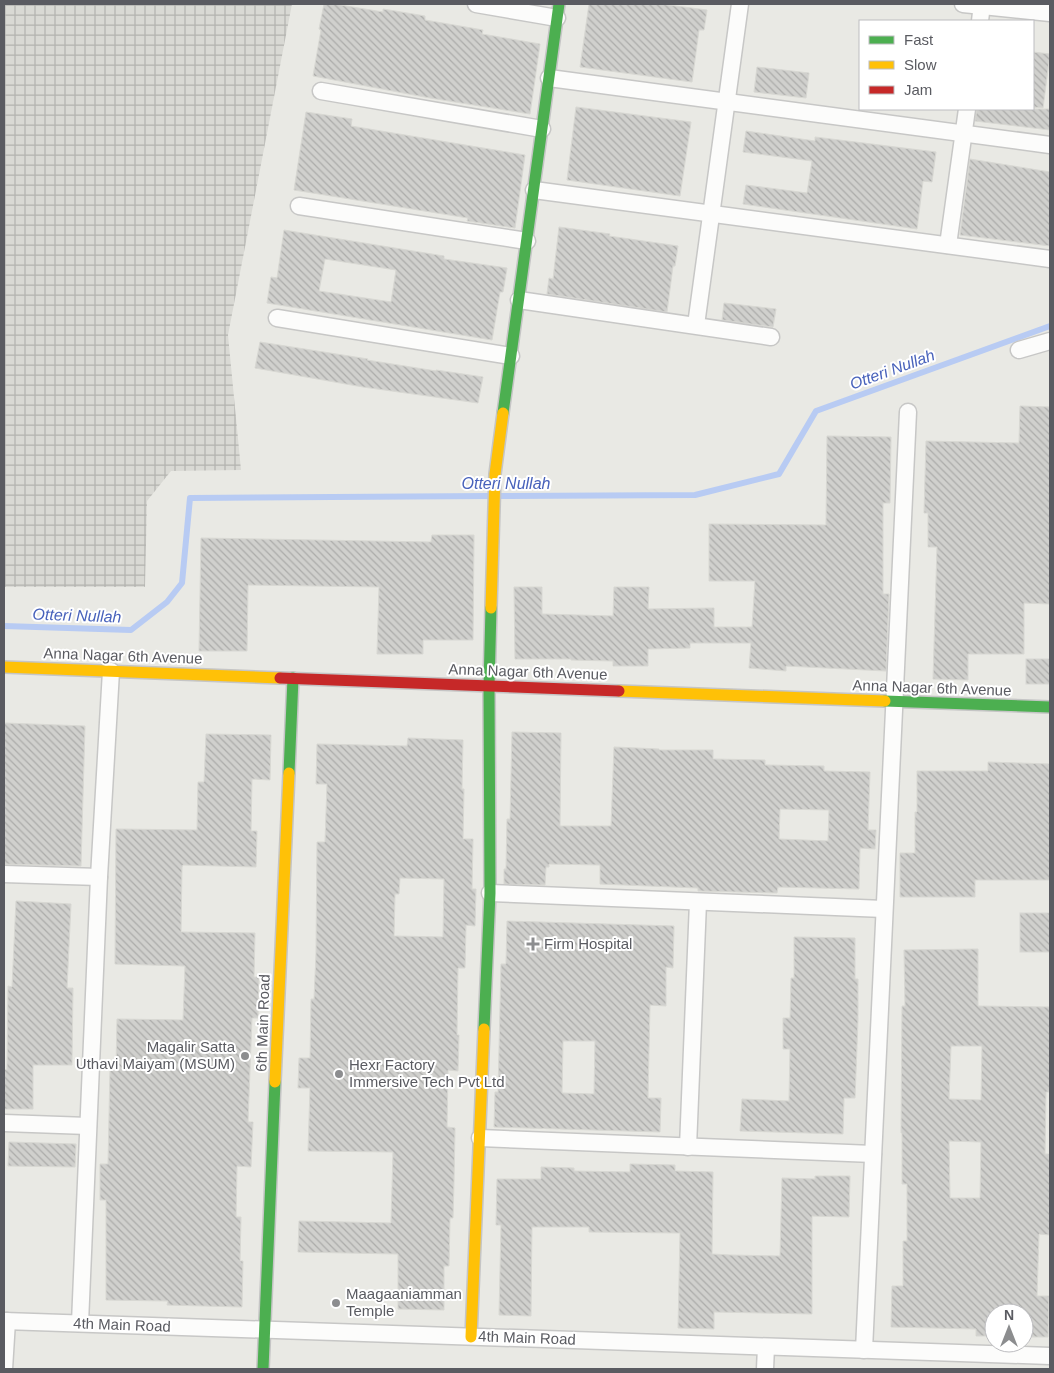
<svg xmlns="http://www.w3.org/2000/svg" width="1054" height="1373" viewBox="0 0 1054 1373" font-family="Arial,sans-serif">
<style>
.industrial{fill:url(#industrial-grid)}
.lines{fill:none;stroke-linecap:round;stroke-linejoin:round}
.stream{stroke:#b8cbf3;stroke-width:6}
.building{fill:url(#building-back-hatch);stroke:#d8d8d3;fill-rule:evenodd}
.street-casing{stroke:#c7c7c6;stroke-width:19}
.fast-casing{stroke:#c5c5c5;stroke-width:14}
.slow-casing{stroke:#c5c5c5;stroke-width:14}
.jam-casing{stroke:#c5c5c5;stroke-width:14}
.street{stroke:#fcfcfb;stroke-width:16}
.fast{stroke:#4caf50;stroke-width:11}
.slow{stroke:#ffc107;stroke-width:11}
.jam{stroke:#c62828;stroke-width:11}
.poi-dot{fill:#8c8d8f;stroke:#fff;stroke-width:2}
.labels{text-anchor:middle;stroke-width:4;stroke-linejoin:round;paint-order:stroke}
.street-label{font-size:15px;fill:#5a5b61;stroke:#fff}
.poi-label{font-size:15px;fill:#5a5b61;stroke:#fff;text-anchor:start}
.water-label{font-size:16px;font-style:italic;fill:#4862bb;stroke:#fff}
</style>
<defs>
<pattern id="industrial-grid" width="8" height="8" patternUnits="userSpaceOnUse" patternTransform="scale(1.25)"><rect width="8" height="8" fill="#d9d9d4"/><path d="M0 4h8M4 0v8" fill="none" stroke="#b3b3af"/></pattern>
<pattern id="building-back-hatch" width="6" height="6" patternUnits="userSpaceOnUse" patternTransform="scale(1.25)"><rect width="6" height="6" fill="#d0d0cd"/><path d="M-1 5l2 2M0 0l6 6M5-1l2 2" fill="none" stroke="#acacaa"/></pattern>
</defs>
<rect width="100%" height="100%" fill="#e9e9e4"/>
<path class="industrial" d="M4 4H292L228 335 241 470 171 471 147 501 145 587H4Z"/>
<g class="lines">
<g class="stream">
<path d="M499 496 695 495 779 474 816 411 1050 326"/>
<path d="M4 626 131 630 167 602 182 583 190 498 489 496"/>
</g>
</g>
<g class="building">
<path d="M324 4H334L383 12V9L425 16V20L483 30 482 34 540 44 530 114 430 98 313 76 321 30 319 29Z"/>
<path d="M589 4H660L707 10 704 30H699L692 82 580 67Z"/>
<path d="M1033 52 1050 54 1043 108 1033 107Z"/>
<path d="M757 67 809 73 806 98 754 92Z"/>
<path d="M576 107 691 122 680 196 567 180Z"/>
<path d="M977 109H1050V130L975 121Z"/>
<path d="M306 112 352 119 351 126 525 155 515 228 467 221 468 218 294 190Z"/>
<path d="M746 131 815 141V137L936 152 932 182 923 181 917 229 743 204 746 185 807 193 812 161 743 152Z"/>
<path d="M970 159 1050 172V246L960 235Z"/>
<path d="M559 227 610 234 609 236 678 246 675 266H673L667 312 547 294 549 278 553 279Z"/>
<path d="M284 230 444 256V259L507 268 503 292H500L492 340 267 303 271 277 277 278ZM325 259 396 270 391 302 319 291Z"/>
<path d="M724 303 776 309 773 327 722 320Z"/>
<path d="M260 342 368 359 367 360 436 371V370L483 377 478 403 363 387 255 368Z"/>
<path d="M1020 406 1050 407V604L1024 603V654H968V680L933 679 937 547H928V513H924L926 441 1019 443Z"/>
<path d="M827 436 891 437 890 503H883V594H889L886 671 786 666V671L749 668 751 643H690V648L648 649V666H613V661L571 660V659H515L514 587H542V614L613 616 614 587H649L648 609 714 608V627H752L755 581H709V524L826 525Z"/>
<path d="M432 535H474L473 640H423V654H377L379 587 248 585 247 651H199L201 538 431 542Z"/>
<rect x="1026" y="659" width="24" height="25"/>
<path d="M4 723 85 726 81 866 4 864Z"/>
<path d="M512 732 561 733 560 826H611L614 747 659 749V750H713V759L765 760V765L824 766V771L870 772 868 830H876L875 849 860 848 859 889 778 887 777 893 698 891V888L600 884V865L549 864V867H546L545 885 504 884V869H506L507 819H510ZM780 809 829 810 828 841 779 839Z"/>
<path d="M206 734 271 735 270 780 252 779 251 831H257L256 867 183 865 182 867 181 932 255 933 254 977H259L258 1018H252L248 1122H253L251 1167 237 1166 236 1217H241L240 1261H243L242 1307 167 1305 168 1301 106 1300V1200H100V1164H108L110 1068 116 1069 117 1019 183 1020 185 966 115 964 116 829 197 830 198 782H204Z"/>
<path d="M408 738 463 740 462 789H464L463 839H473L472 889H476L475 926 466 925 465 968H458L457 1035H459L458 1071 448 1070 447 1127 455 1128 454 1181 453 1218H450L449 1266H444V1310L398 1309V1254L298 1252 299 1221 391 1223 393 1152 308 1151 310 1088H298L299 1058H310L311 999H314L316 954 317 842H325L327 784H316L317 744 407 746ZM400 878 444 879 443 937 394 936 395 894H399Z"/>
<path d="M988 762 1050 764V880H975V897H900V853H915V812H917V771H988Z"/>
<path d="M16 901 71 904 67 988H73L72 1065H33V1109H4V1069L7 1070 8 986 12 987Z"/>
<rect x="1020" y="913" width="30" height="39"/>
<path d="M507 921 674 926 673 968 666 967V1006L650 1005 648 1098H661L660 1132 494 1127 495 1092H498L501 964H506ZM563 1041H595L594 1094 562 1093Z"/>
<path d="M794 937 855 938V979H858V1020L855 1098H844L843 1134 740 1131 742 1099 789 1101 790 1049H783V1018H790L791 978H794Z"/>
<path d="M978 949V1006L1050 1007V1092H1046L1045 1154H1050V1235L1039 1234 1037 1296H1049L1048 1337H1024V1313H994V1336H976V1329L891 1327 892 1286H903V1241H907V1184H902V1133H901L902 1006H905L904 950ZM951 1046H982L981 1100 949 1099ZM949 1141 981 1142 980 1198H950Z"/>
<path d="M9 1142 76 1144 75 1167 8 1166Z"/>
<path d="M630 1164 675 1165V1171L713 1172 712 1254 730 1255 780 1256 782 1178 815 1179V1176H850L849 1217 812 1216V1314L714 1312V1329L678 1328 680 1233 589 1232V1227H532L531 1316 499 1315 501 1225H496L497 1179H541V1167L574 1168V1171L630 1172Z"/>
</g>
<g class="lines">
<defs>
<g id="street">
<path d="M476 4 557 18"/>
<path d="M963 4 1050 13"/>
<path d="M980 21 982 4"/>
<path d="M549 78 1050 145"/>
<path d="M321 91 542 129"/>
<path d="M534 190 1050 259"/>
<path d="M299 206 527 241"/>
<path d="M948 245 967 109"/>
<path d="M519 300 771 337"/>
<path d="M277 318 511 356"/>
<path d="M696 325 740 4"/>
<path d="M1019 350 1050 341"/>
<path d="M4 874 99 877"/>
<path d="M490 893 884 909"/>
<path d="M4 1123 88 1126"/>
<path d="M480 1138 873 1154"/>
<path d="M688 1147 698 902"/>
<path d="M4 1321 1050 1356"/>
<path d="M80 1323 99 877 111 671"/>
<path d="M864 1350 908 412"/>
<path d="M4 1369 7 1321"/>
<path d="M765 1369 766 1347"/>
</g>
<g id="fast">
<path d="M503 413 559 4"/>
<path d="M885 701 1050 707"/>
<path d="M289 773 293 678"/>
<path d="M484 1029 490 893 489 686 491 608"/>
<path d="M263 1369 275 1082"/>
</g>
<g id="slow">
<path d="M491 608 495 474 503 413"/>
<path d="M4 667 280 678"/>
<path d="M619 691 885 701"/>
<path d="M275 1082 289 773"/>
<path d="M471 1337 484 1029"/>
</g>
<path id="jam" d="M280 678 619 691"/>
</defs>
<use href="#street" class="street-casing"/>
<use href="#fast" class="fast-casing"/>
<use href="#slow" class="slow-casing"/>
<use href="#jam" class="jam-casing"/>
<use href="#street" class="street"/>
<use href="#fast" class="fast"/>
<use href="#slow" class="slow"/>
<use href="#jam" class="jam"/>
</g>
<g class="poi-dot">
<path d="M530.5 936.5h5v5h5v5h-5v5h-5v-5h-5v-5h5z"/>
<circle cx="245" cy="1056" r="5"/>
<circle cx="339" cy="1074" r="5"/>
<circle cx="336" cy="1303" r="5"/>
</g>
<g class="labels">
<g class="street-label">
<text transform="translate(123 656) rotate(2)" y="5">Anna Nagar 6th Avenue</text>
<text transform="translate(528 672) rotate(2)" y="5">Anna Nagar 6th Avenue</text>
<text transform="translate(932 688) rotate(2)" y="5">Anna Nagar 6th Avenue</text>
<text transform="translate(263 1023) rotate(-88)" y="5">6th Main Road</text>
<text transform="translate(122 1325) rotate(2)" y="5">4th Main Road</text>
<text transform="translate(527 1338) rotate(2)" y="5">4th Main Road</text>
</g>
<g class="poi-label">
<text x="544" y="949">Firm Hospital</text>
<text x="235" y="1052" text-anchor="end">Magalir Satta<tspan x="235" dy="17">Uthavi Maiyam (MSUM)</tspan></text>
<text x="349" y="1070">Hexr Factory<tspan x="349" dy="17">Immersive Tech Pvt Ltd</tspan></text>
<text x="346" y="1299">Maagaaniamman<tspan x="346" dy="17">Temple</tspan></text>
</g>
<g class="water-label">
<text transform="translate(892 369) rotate(-20)" y="6">Otteri Nullah</text>
<text x="506" y="489">Otteri Nullah</text>
<text transform="translate(77 615) rotate(2)" y="6">Otteri Nullah</text>
</g>
</g>
<rect width="1054" height="1373" fill="none" stroke="#5a5b61" stroke-width="10"/>
<rect x="859" y="20" width="175" height="90" fill="#ffffff" stroke="#bdbdc0"/>
<rect x="869" y="36" width="25" height="8" fill="#4caf50" stroke="#bdbdc0"/>
<text x="904" y="45" font-size="15" fill="#5a5b61">Fast</text>
<rect x="869" y="61" width="25" height="8" fill="#ffc107" stroke="#bdbdc0"/>
<text x="904" y="70" font-size="15" fill="#5a5b61">Slow</text>
<rect x="869" y="86" width="25" height="8" fill="#c62828" stroke="#bdbdc0"/>
<text x="904" y="95" font-size="15" fill="#5a5b61">Jam</text>
<g transform="translate(1009 1328)"><circle r="24" fill="#ffffff" stroke="#bdbdc0"/>
<path d="M0-4L9 19L0 12L-9 19Z" fill="#8c8d8f"/>
<text y="-8" font-size="14" font-weight="bold" text-anchor="middle" fill="#5a5b61">N</text>
</g>
</svg>
